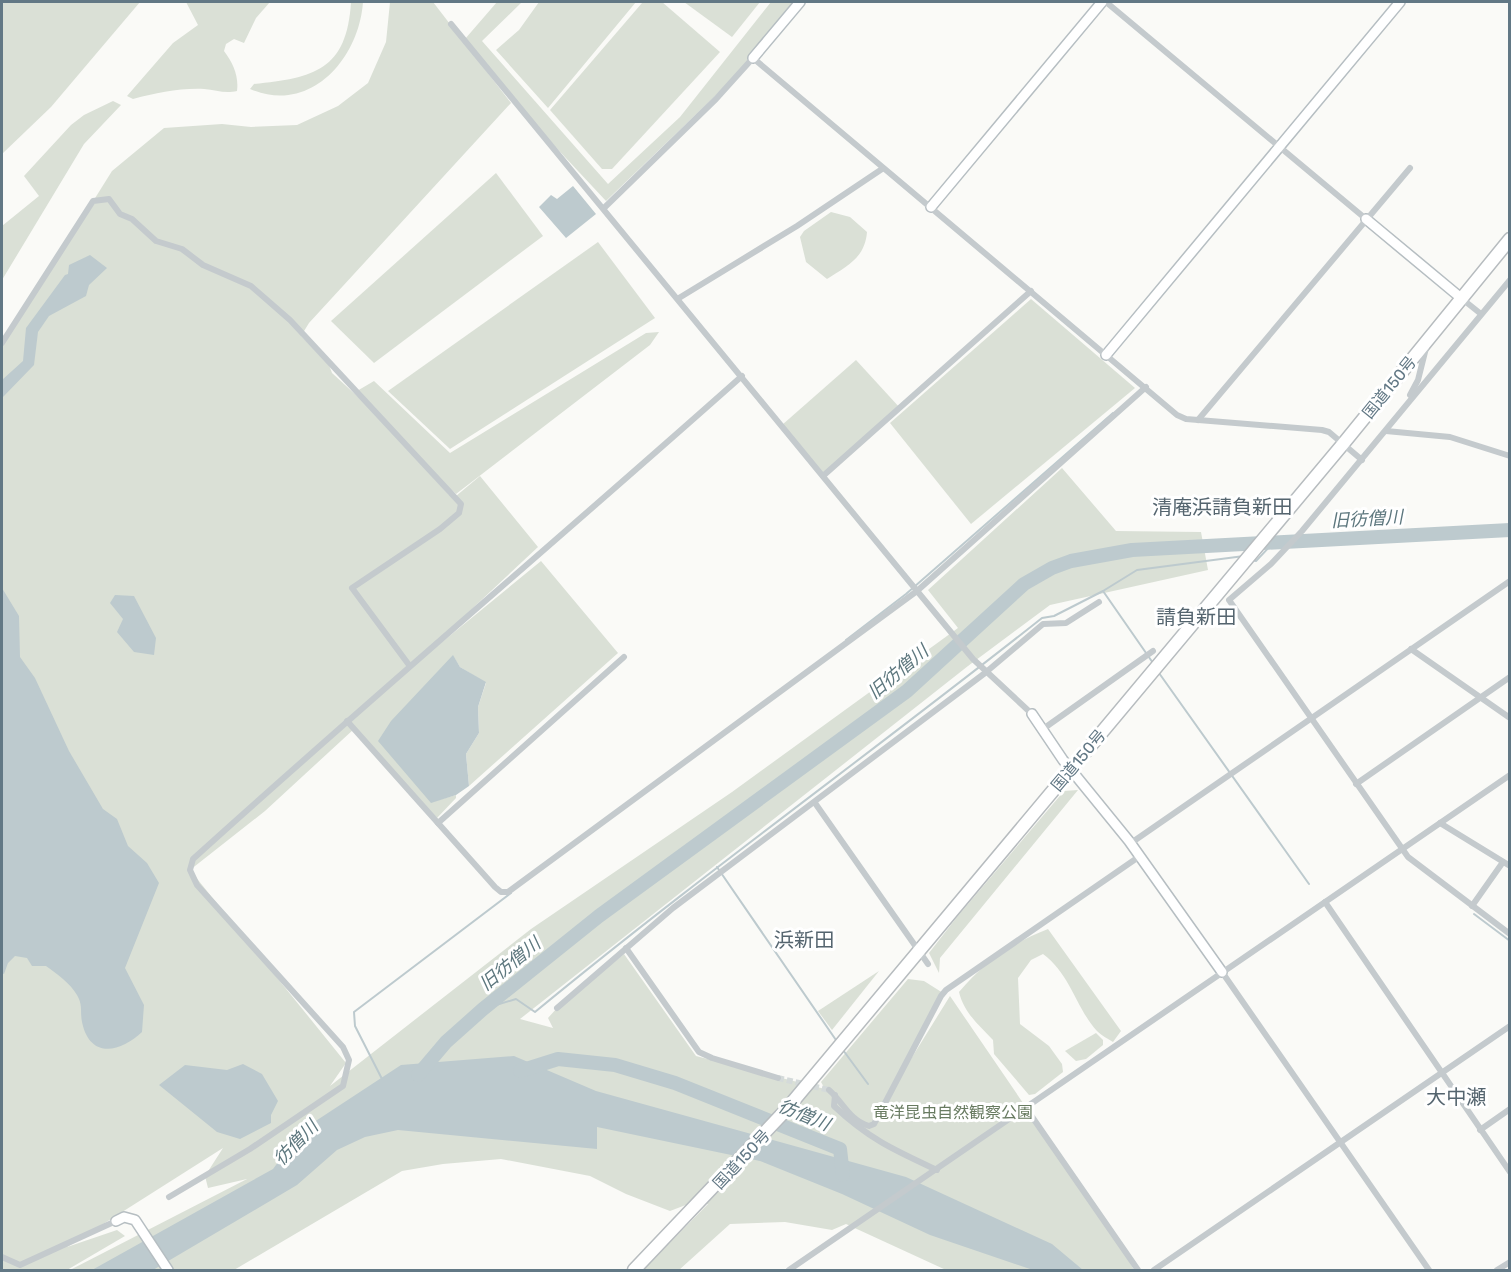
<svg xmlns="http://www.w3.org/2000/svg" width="1511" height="1272" viewBox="0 0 1511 1272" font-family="Rubik,'Noto Sans JP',sans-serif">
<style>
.green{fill:#dae0d6}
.water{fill:#bdcace}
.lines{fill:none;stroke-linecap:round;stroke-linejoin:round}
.stream{stroke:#bdcace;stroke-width:2}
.river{stroke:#bdcace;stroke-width:14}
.street-tunnel{stroke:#d4dada;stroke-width:6;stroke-dasharray:6 3;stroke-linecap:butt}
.secondary-casing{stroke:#b6bec2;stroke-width:12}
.highway-casing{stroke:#b7bcbf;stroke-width:15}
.street{stroke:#c4cacd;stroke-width:6}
.secondary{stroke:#fff;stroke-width:9}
.highway{stroke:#fff;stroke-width:12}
.labels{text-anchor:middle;stroke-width:6;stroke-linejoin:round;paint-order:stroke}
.street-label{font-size:16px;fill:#627885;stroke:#fff}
.park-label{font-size:16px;fill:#687b61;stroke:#fff}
.water-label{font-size:18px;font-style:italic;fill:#5d777e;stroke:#fff}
.quarter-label{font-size:20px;fill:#55656f;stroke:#fff}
</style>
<rect width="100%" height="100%" fill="#fafaf7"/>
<g class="green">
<path d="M2 2H140L51 107 2 154Z"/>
<path d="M186 2H270L256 18 244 43 234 39 226 44 224 51C233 63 239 76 237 91 225 94 216 90 204 89 179 88 157 93 133 99L127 96 173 43 198 25Z"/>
<path d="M351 2H363C359 59 310 115 250 89L254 84C314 78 347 70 351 2Z"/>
<path d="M390 2H433L511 103 309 323 301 336 329 365 332 373 382 419 357 391 374 381 450 453 646 333 659 332 650 345 456 494 419 462 449 495 456 496 480 476 538 547 397 679 541 561 618 653 469 786 466 754 479 733 478 707 486 683 460 667 453 656 431 802 456 795V798L437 818 354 729 265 811 190 870 346 1063 330 1086 531 929 732 792 958 628 928 590 1062 468 1116 531 1201 532 1208 570 1050 605 968 666 520 1019 553 1028 548 1018 557 1008 624 954 696 1056 825 1089 821 1082 908 979 924 981 943 993 870 1125 950 996 1118 1242 1134 1270H946L846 1224 832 1230 785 1222 730 1224 679 1270H643L708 1204 691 1203 670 1211 626 1194 590 1176 501 1159 443 1164 402 1171 234 1270H70L247 1179 208 1188 205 1176 223 1148 67 1247 117 1230 125 1236 67 1270H2V347L112 171 164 128 222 124 251 127 297 125 338 106 368 83 386 42Z"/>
<path d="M497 2H522L482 41 608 184 680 117 771 2H796L741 71 606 201 536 126 465 39Z"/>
<path d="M539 2H636L548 108 496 50 519 30Z"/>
<path d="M647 2H662L720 52 612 169H602L550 110 642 3Z"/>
<path d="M684 2H760L732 37Z"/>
<path d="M113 101 121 105 84 144 2 280V226L39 196 24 176 71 125 84 115Z"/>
<path d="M496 173 543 236 374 363 331 321Z"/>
<path d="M831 212 850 217 867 232C865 258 847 266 827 279L806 262 800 237 804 231Z"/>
<path d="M598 242 655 318 450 449 388 391Z"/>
<path d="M1031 299 1135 388 971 524 890 423Z"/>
<path d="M856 360 900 408 823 476 782 425Z"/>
<path d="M1078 790 940 958 939 973 929 953 957 917 1064 791Z"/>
<path d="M1048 929 1121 1031 1113 1042C1108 1039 1101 1035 1097 1031 1076 1008 1071 975 1043 954L1031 960 1018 978 1020 1024 1049 1046 1062 1064 1063 1072 1035 1094 1029 1095 994 1054 993 1040C979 1025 964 1013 959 992 984 962 1012 943 1048 929Z"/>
<path d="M879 971 832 1030 818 1011Z"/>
<path d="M1096 1033 1103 1040V1045L1086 1059 1076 1061 1065 1051Z"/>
</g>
<g class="water">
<path d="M573 186 596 214 566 238 539 207 551 195 557 199Z"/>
<path d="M90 255 107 268 89 285 86 296 49 316 38 332 34 365 2 398V380L23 361 26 328 65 275 68 274 69 265Z"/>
<path d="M2 588 19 616 20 657 35 678 69 751 103 809 117 819 128 846 147 863 159 883 125 968 144 1005 142 1032C121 1052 90 1060 82 1022 80 1012 83 1005 77 995 70 983 57 974 46 966H32L27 958 15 956 8 963 4 974 2 973Z"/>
<path d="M115 595 134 596 156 638 154 655 134 652 117 632 123 619 110 603Z"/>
<path d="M453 655 460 667 486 682 478 707 479 733 466 754 469 786 456 795 431 803 378 741 391 721Z"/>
<path d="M514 1056 596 1091 906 1177 1052 1244 1083 1270H1033L930 1235 842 1194 760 1161 597 1127V1149L398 1130 365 1137 337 1150 297 1185 153 1270H92L273 1169 302 1130 401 1065Z"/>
<path d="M243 1064 262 1074 278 1101 271 1115V1123L240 1139 217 1132 159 1085 185 1065 227 1070Z"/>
</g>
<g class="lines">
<g class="stream">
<path d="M1252 560 1256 561 1275 541"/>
<path d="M1103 591 1153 663"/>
<path d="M846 640 906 594 1113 413"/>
<path d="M1159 673 1309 884"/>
<path d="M717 867 838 1043"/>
<path d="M1474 914 1510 941"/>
<path d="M483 1009 516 999 535 1012C700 876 874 751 1042 618L1054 616 1103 591 1137 570 1244 556"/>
<path d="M843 1050 868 1084"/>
<path d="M382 1079 355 1026 354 1012 511 893"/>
</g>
<g class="river">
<path d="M520 1071 558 1059 615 1065 675 1083 840 1149 843 1175"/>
<path d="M418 1075 446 1042 483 1009 599 916 907 691 1024 584 1052 568 1071 561 1132 550 1510 530"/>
</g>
<path class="street-tunnel" d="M778 1078 829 1090"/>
<defs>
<g id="secondary">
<path d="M753 58 800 2"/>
<path d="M931 207 1102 2"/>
<path d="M1366 219 1461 298"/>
<path d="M1106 355 1400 2"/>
<path d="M1032 714 1063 760 1129 841 1222 972"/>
<path d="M116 1221 124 1217 135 1220 168 1270"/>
</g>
<path id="highway" d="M634 1270 785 1111 1343 444 1510 239"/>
</defs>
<use href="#secondary" class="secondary-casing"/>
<use href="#highway" class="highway-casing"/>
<g class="street">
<path d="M1106 2 1366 219"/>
<path d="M451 24 973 659 1032 714"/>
<path d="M604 208 716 99 753 58 1177 415 1186 419 1322 430 1329 432 1362 460"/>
<path d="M1510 280 1302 531 1271 564 1229 600 1408 857 1510 934"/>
<path d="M679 298 797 226 882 169"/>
<path d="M1461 298 1481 314"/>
<path d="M2 343 93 201 109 199 120 214 132 219 156 241 182 249 203 265 251 286 290 320 461 504 459 513 440 529 352 588 409 665"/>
<path d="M1410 395 1418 380 1426 348"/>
<path d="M1198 420 1410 168"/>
<path d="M1386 431 1450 437 1510 456"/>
<path d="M823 476 1031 291"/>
<path d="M1411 649 1510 718"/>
<path d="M347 721 495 887 501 892H508L917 591 1146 387"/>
<path d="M1043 729 1153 651"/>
<path d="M1356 784 1510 677"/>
<path d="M815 803 928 964"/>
<path d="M438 823 624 657"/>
<path d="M1440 823 1510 866"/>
<path d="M1131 843 1510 581"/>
<path d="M1325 902 1510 1172"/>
<path d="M1472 906 1503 862"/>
<path d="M626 948 699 1052 712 1058 778 1078"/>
<path d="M1222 972 1429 1270"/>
<path d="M557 1008 673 908 985 673 1043 624 1066 623 1099 602"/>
<path d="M829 1090C843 1102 849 1120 869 1126L874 1124 941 996 946 990 1140 856"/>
<path d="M835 1095 834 1106C869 1139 894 1150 937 1170"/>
<path d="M1026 1108 1138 1270"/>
<path d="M1480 1130 1510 1109"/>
<path d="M169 1197 250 1149 343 1086 349 1060 343 1047 197 885 190 870 193 859C374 695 560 538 742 376"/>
<path d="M2 1257 20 1265 116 1221"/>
<path d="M789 1270 1510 775"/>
<path d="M1154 1270 1510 1026"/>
<path d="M1497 1270 1510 1262"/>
</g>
<use href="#secondary" class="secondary"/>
<use href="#highway" class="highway"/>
</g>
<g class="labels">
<g class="street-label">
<text transform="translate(1389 387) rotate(-51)" y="6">国道150号</text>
<text transform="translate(1078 760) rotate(-50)" y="6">国道150号</text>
<text transform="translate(741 1159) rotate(-47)" y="6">国道150号</text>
</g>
<g class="park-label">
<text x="953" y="1118">竜洋昆虫自然観察公園</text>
</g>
<g class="water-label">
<text transform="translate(1367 519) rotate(-3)" y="6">旧彷僧川</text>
<text transform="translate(898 672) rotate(-40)" y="6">旧彷僧川</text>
<text transform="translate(510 964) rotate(-39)" y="6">旧彷僧川</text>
<text transform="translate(804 1115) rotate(22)" y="6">彷僧川</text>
<text transform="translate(296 1143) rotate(-46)" y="6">彷僧川</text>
</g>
<g class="quarter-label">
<text x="1222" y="514">清庵浜請負新田</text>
<text x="1196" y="624">請負新田</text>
<text x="804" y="947">浜新田</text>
<text x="1456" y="1104">大中瀬</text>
</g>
</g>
<rect width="1511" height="1272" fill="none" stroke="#627885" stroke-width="6"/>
</svg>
